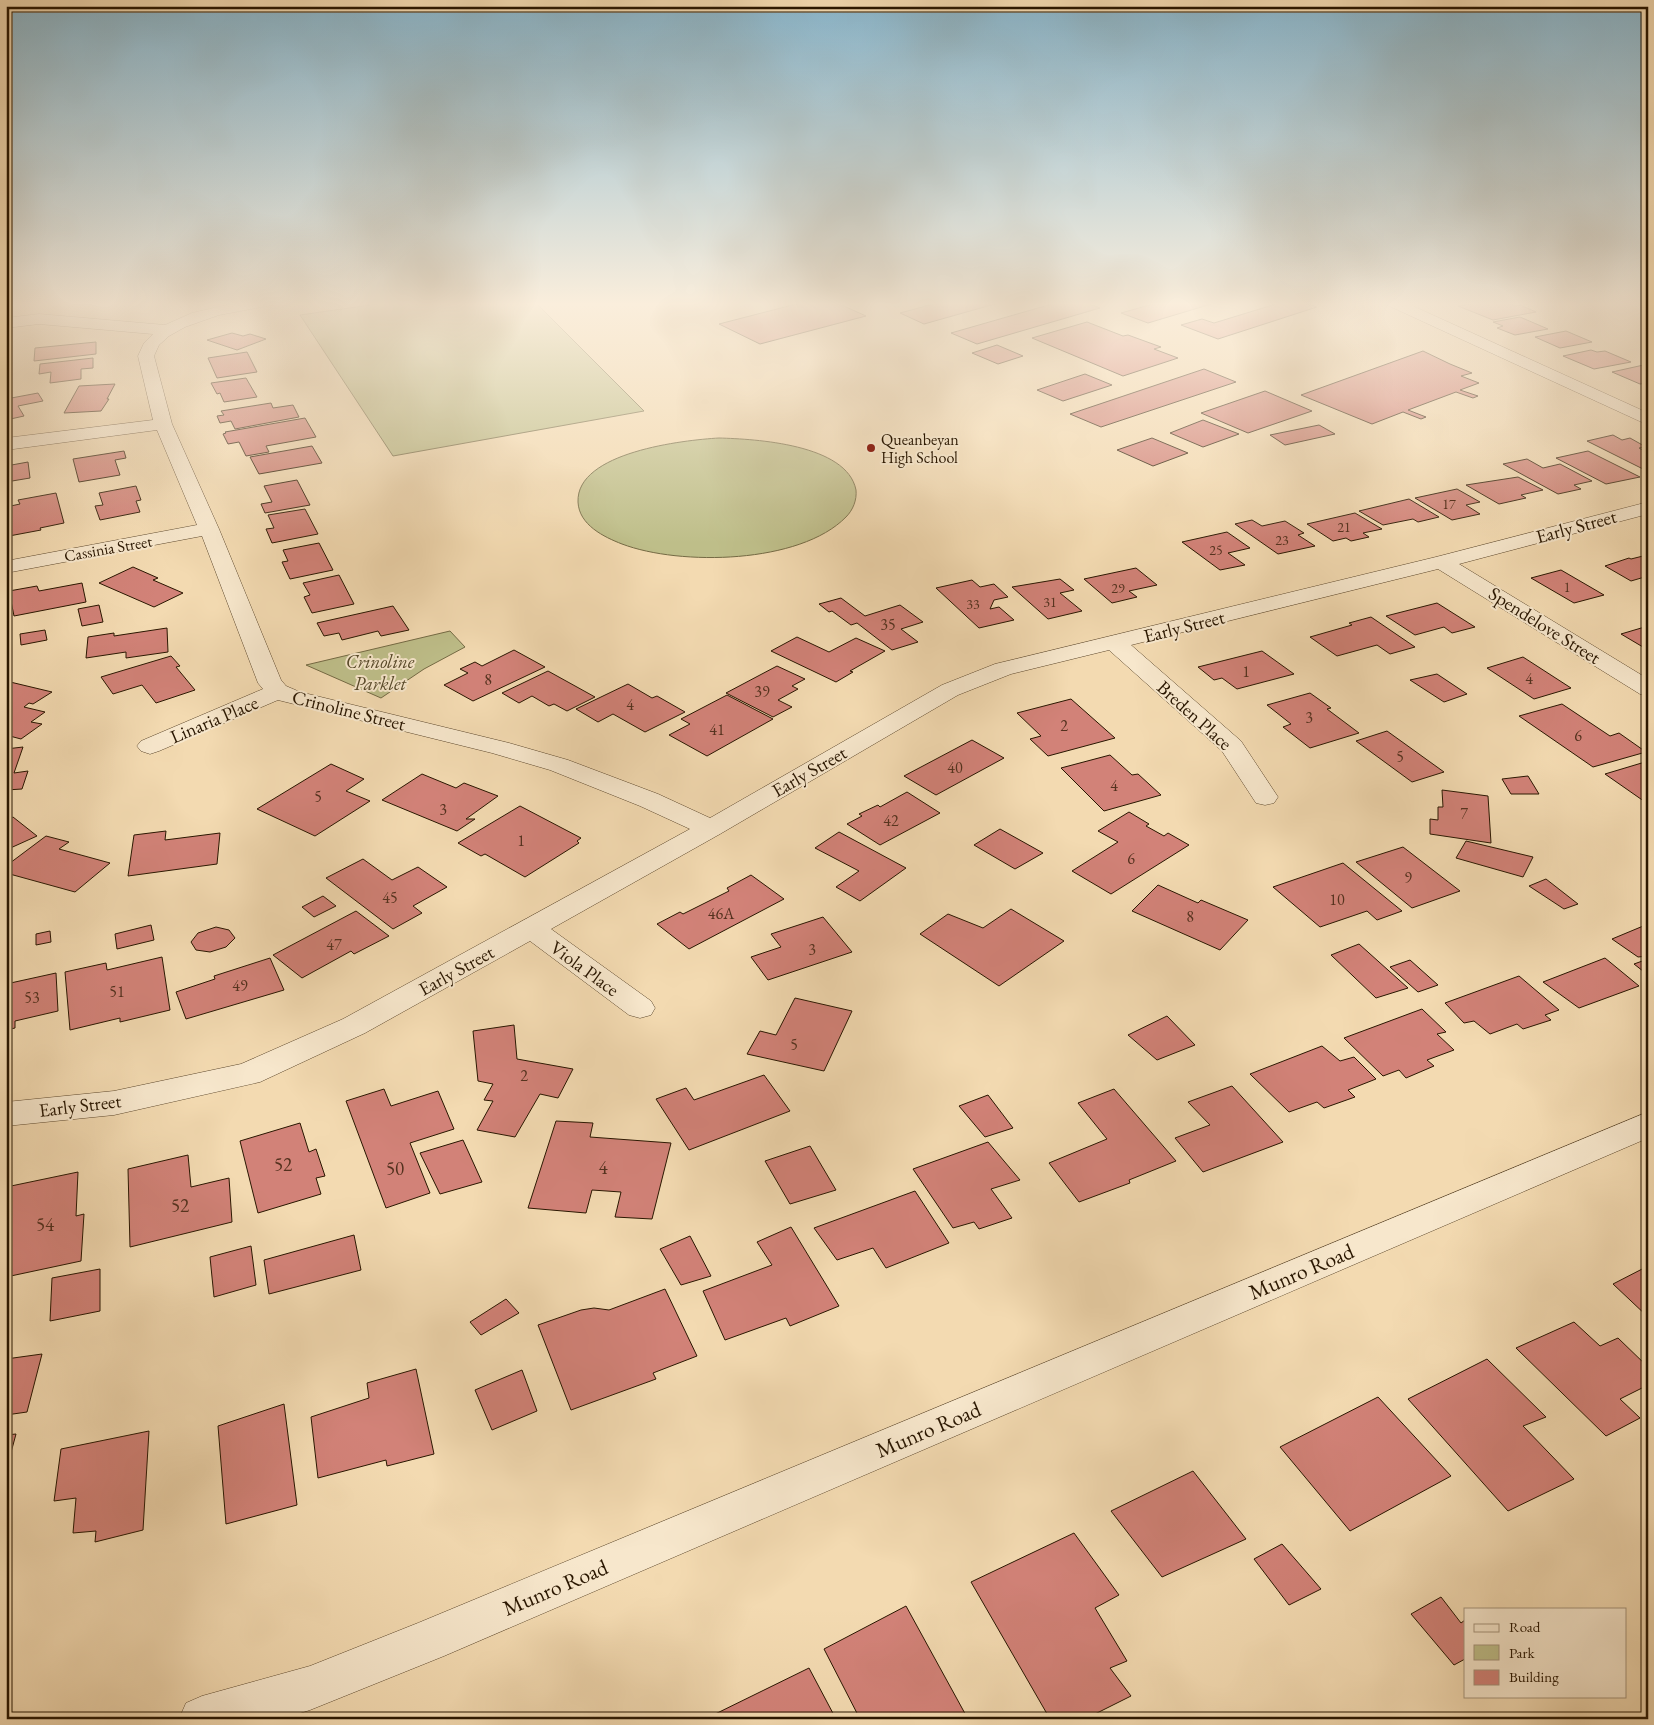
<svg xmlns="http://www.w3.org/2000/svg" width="1654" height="1725" viewBox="0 0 1654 1725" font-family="'EB Garamond',serif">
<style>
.green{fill:#bebe89;stroke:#746a44}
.building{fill:#d28278;stroke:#291600}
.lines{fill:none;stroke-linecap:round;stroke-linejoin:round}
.minor-casing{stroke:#5c472c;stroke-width:1}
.minor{fill:#f7e7cc;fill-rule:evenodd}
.poi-dot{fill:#8f2418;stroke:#f7e7cc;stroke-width:2}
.labels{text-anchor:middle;stroke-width:4;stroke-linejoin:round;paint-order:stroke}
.far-number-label{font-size:14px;fill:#53311e}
.far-poi-label{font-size:16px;fill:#291600;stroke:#f7e7cc;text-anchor:start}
.far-street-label{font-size:16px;fill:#291600;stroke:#f7e7cc}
.number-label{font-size:16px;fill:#53311e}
.street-label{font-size:19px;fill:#291600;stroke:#f7e7cc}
.park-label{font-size:19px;font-style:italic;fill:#564829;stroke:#f7e7cc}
.near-number-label{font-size:19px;fill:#53311e}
.near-street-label{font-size:22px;fill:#291600;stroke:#f7e7cc}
</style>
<rect width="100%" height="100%" fill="#f3dab1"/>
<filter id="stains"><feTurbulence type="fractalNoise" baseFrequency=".004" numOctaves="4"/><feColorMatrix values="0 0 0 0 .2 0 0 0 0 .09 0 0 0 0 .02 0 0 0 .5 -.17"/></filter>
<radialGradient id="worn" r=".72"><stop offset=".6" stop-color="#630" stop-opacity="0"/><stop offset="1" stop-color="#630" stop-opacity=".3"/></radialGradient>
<g class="green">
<path d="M391 302H535L644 411 393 456 300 315Z"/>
<path d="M719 438C755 439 847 444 856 490 857 500 853 510 846 517 800 564 680 566 622 544 604 537 579 525 578 502 576 452 684 440 719 438Z"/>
<path d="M450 631 465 647 424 669 381 698 306 665Z"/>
</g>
<g class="building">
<path d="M804 302H835L866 316 760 344 719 324Z"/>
<path d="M941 302H1002L924 324 900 313Z"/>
<path d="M1059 302H1084L1100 308 977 344 951 333Z"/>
<path d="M1160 302H1218L1148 323 1121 313Z"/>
<path d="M1270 302H1301L1317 307 1218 339 1181 325 1202 319 1214 323 1276 304Z"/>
<path d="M1481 302H1505L1515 306 1520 305 1536 312 1493 320 1458 306Z"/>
<path d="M1520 317 1548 329 1515 335 1497 328 1503 326 1493 322Z"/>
<path d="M1087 322 1123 336 1128 335 1161 347 1154 349 1178 358 1123 376 1032 338Z"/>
<path d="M1566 331 1592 342 1560 348 1535 337Z"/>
<path d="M232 333 243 336 250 334 266 339 237 350 207 340Z"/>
<path d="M96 342V354L34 361 35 348Z"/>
<path d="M997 345 1023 356 998 364 972 353Z"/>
<path d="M1591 350 1597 352 1605 351 1631 362 1594 369 1563 356Z"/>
<path d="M1423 351 1450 364 1472 373 1461 376 1479 383 1460 390 1478 396 1473 398 1456 392 1408 410 1426 417 1421 419 1403 412 1372 424 1301 395Z"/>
<path d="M247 352 257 372 217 378 208 358Z"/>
<path d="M93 358V368L81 369V379L50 383 51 372 39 374 40 364Z"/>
<path d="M1648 364V383L1640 384 1612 372Z"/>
<path d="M1204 369 1236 382 1101 427 1070 414Z"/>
<path d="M1085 374 1112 385 1063 401 1037 390Z"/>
<path d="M246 378 257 397 224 402 220 393 217 394 211 383Z"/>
<path d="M115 384 107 399H109L101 411 64 413 79 386Z"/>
<path d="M1265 391 1312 411 1248 433 1201 413Z"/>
<path d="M38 393 43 401 18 406 24 416 6 420V399Z"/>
<path d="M271 403 273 408 293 405 299 417 235 429 231 421 220 423 217 416 224 415 221 411Z"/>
<path d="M305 418 316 437 266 446 269 452 246 456 239 442 228 444 223 434 226 433 225 432Z"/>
<path d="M1203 420 1239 434 1203 447 1170 433Z"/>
<path d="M1319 425 1335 434 1285 445 1270 435Z"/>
<path d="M1613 435 1622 440 1630 438 1646 447 1639 448 1648 453V470H1645L1587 441Z"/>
<path d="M1152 438 1188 453 1153 466 1117 450Z"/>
<path d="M312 446 322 463 259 474 250 457Z"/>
<path d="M124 451 126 458 115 460 120 475 79 482 73 459Z"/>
<path d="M1588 451 1640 477 1606 484 1556 458Z"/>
<path d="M1527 459 1543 468 1560 464 1592 481 1574 485 1581 489 1558 494 1503 464Z"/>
<path d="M28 462 30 478 6 482V466Z"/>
<path d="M1518 477 1543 490 1521 495 1526 498 1499 504 1466 485Z"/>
<path d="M297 480 310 505 265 513 261 504 272 502 264 486Z"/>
<path d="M136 486 141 500 136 501 140 512 100 520 95 506 103 505 99 493Z"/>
<path d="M1457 489 1480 502 1466 505 1480 514 1452 520 1415 498Z"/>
<path d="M56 493 64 523 40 528 41 530 9 536V533L6 534V507L20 504 18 500Z"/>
<path d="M1409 499 1439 517 1418 522 1413 519 1383 525 1359 511Z"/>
<path d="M305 509 318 534 272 543 266 529 274 528 268 515Z"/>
<path d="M1355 513 1382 529 1363 533 1369 537 1351 541 1346 538 1333 541 1307 524Z"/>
<path d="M1252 520 1262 526 1285 521 1304 533 1298 535 1315 546 1278 554 1235 524Z"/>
<path d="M1227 532 1250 548 1228 553 1245 565 1220 570 1182 542Z"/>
<path d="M319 543 333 570 290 579 282 562 288 561 283 550Z"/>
<path d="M1647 555 1648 576 1631 581 1605 566 1629 558 1631 559Z"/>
<path d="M133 567 158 578 153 580 183 593 154 607 99 583Z"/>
<path d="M1136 568 1157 585 1129 591 1137 597 1112 603 1084 579Z"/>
<path d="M1561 570 1604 595 1574 603 1531 578Z"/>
<path d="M339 575 354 604 312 613 304 597 310 595 303 583Z"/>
<path d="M1060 579 1074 590 1060 593 1082 611 1048 619 1012 587Z"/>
<path d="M972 580 980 587 994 584 1008 597 994 600 990 609 999 607 1014 620 979 628 936 588Z"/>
<path d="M82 583 86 602 14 616 9 591 37 586 39 591Z"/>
<path d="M841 598 865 616 900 605 923 622 901 629 918 642 892 650 857 623 851 625 832 611 829 612 819 604Z"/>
<path d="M1437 603 1475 627 1452 633 1444 627 1415 635 1386 616Z"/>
<path d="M99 605 103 622 82 626 78 609Z"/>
<path d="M393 606 409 630 381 636 378 631 342 640 339 633 324 636 317 623Z"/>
<path d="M1371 617 1415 647 1390 654 1377 645 1337 656 1310 637 1352 625 1349 623Z"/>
<path d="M1648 626V650L1621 634Z"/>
<path d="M167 628 168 652 126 658V652L86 658 88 637 114 633V636Z"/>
<path d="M45 630 47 640 21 645 20 634Z"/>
<path d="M797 637 829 652 856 638 885 651 850 671 853 672 836 682 771 651Z"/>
<path d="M514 650 545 667 473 701 444 685 468 673 460 669 475 662 482 666Z"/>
<path d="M1262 651 1294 674 1237 689 1222 678 1214 680 1198 667Z"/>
<path d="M171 656 180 666 176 667 195 690 156 703 142 685 113 694 101 677Z"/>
<path d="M1523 657 1571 688 1534 699 1487 668Z"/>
<path d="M777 666 805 679 792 686 798 689 778 700 792 707 773 717 726 693Z"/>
<path d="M548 671 595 697 567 711 554 704 549 706 532 696 519 703 502 693Z"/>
<path d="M1437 674 1467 694 1444 702 1410 680Z"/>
<path d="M6 681 52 692 33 704 29 703 24 707 45 712 31 722 42 724 21 739 6 735Z"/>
<path d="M628 684 652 698 657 696 685 712 645 732 613 714 598 722 576 709Z"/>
<path d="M1310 693 1331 708 1327 709 1359 733 1310 748 1283 727 1291 724 1267 705Z"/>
<path d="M727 695 773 719 707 756 669 735 690 724 681 719Z"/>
<path d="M1071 699 1115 738 1048 756 1030 739 1041 736 1017 713Z"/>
<path d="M1562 704 1610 736 1619 733 1646 752 1593 767 1519 716Z"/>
<path d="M1387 731 1444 772 1412 782 1356 741Z"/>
<path d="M972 740 1004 758 936 795 904 776Z"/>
<path d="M23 747 14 773 28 771 22 789 6 790V749Z"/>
<path d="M1110 755 1132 775 1138 774 1161 795 1104 811 1061 768Z"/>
<path d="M1645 762 1648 764V804L1605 774Z"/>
<path d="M331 764 364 779 346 791 370 801 315 836 257 809Z"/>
<path d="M422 774 456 788 464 783 498 796 466 819H475L457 831 382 800Z"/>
<path d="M1528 776 1539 794H1511L1502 779Z"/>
<path d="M1442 790 1488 796 1491 843 1430 834V819L1438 820V807H1443Z"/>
<path d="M907 792 940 813 880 845 847 824 862 816 859 814 878 805 880 807Z"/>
<path d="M520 806 581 838 577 841 579 843 525 877 485 854 481 856 458 843Z"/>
<path d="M1129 812 1149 824 1146 826 1164 836 1168 833 1189 845 1111 894 1072 871 1118 842 1098 831Z"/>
<path d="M13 817 37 836 6 850V820Z"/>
<path d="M1000 829 1043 853 1015 869 974 845Z"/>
<path d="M166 831 165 840 220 833 217 864 128 876 134 835Z"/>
<path d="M839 832 906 868 860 901 836 887 859 871 815 848Z"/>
<path d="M46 836 69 842 59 849 110 863 75 892 6 873V866Z"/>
<path d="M1466 841 1533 857 1523 877 1456 858Z"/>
<path d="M1403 847 1460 891 1412 908 1356 862Z"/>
<path d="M363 859 392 880 418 867 447 887 413 906 422 913 393 929 326 878Z"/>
<path d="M1343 863 1402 911 1377 920 1367 911 1320 927 1273 887Z"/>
<path d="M751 875 784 899 689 949 657 924 680 912 683 914 729 891 727 888Z"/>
<path d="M1546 879 1578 904 1564 909 1529 886Z"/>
<path d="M1158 885 1198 903 1201 900 1248 920 1220 950 1132 911Z"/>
<path d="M323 896 336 906 314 917 302 907Z"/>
<path d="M1011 909 1064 941 999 986 920 934 948 914 983 928Z"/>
<path d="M356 911 389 936 354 954 351 951 302 978 273 955Z"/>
<path d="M823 917 852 952 768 980 751 957 781 947 771 934Z"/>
<path d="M1648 924V956L1638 957 1612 939Z"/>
<path d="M151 925 154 940 117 949 115 934Z"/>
<path d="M216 927 229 930 235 938 226 947 210 952 196 950 191 942 198 933Z"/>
<path d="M50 931 51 942 36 945V934Z"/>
<path d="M1359 944 1408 988 1376 998 1331 955Z"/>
<path d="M162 957 170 1010 120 1022V1018L70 1030 65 972 106 963 107 970Z"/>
<path d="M270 958 284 990 186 1019 176 992 215 979 214 976Z"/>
<path d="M1605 958 1639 986 1579 1008 1543 982Z"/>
<path d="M1648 959V975L1634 964Z"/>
<path d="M1410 960 1438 985 1418 992 1390 967Z"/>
<path d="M56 973 58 1011 15 1021V1028L6 1030V984Z"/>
<path d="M1519 976 1559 1010 1545 1015 1551 1020 1523 1029 1517 1024 1490 1034 1474 1021 1464 1023 1445 1003Z"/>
<path d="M795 998 852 1011 824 1071 747 1054 760 1031 776 1035Z"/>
<path d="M1422 1009 1446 1032 1437 1034 1454 1050 1427 1060 1434 1066 1406 1078 1399 1070 1383 1076 1344 1038Z"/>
<path d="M1167 1016 1195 1045 1157 1060 1128 1035Z"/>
<path d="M514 1025 517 1059 573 1069 558 1098 540 1094 515 1137 477 1130 493 1101 484 1100 493 1084 478 1081 473 1031Z"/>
<path d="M1322 1046 1340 1061 1354 1057 1376 1079 1348 1090 1355 1097 1324 1108 1317 1102 1289 1112 1250 1074Z"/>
<path d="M764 1075 790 1111 689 1150 656 1099 686 1088 694 1100Z"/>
<path d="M1232 1086 1283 1142 1203 1172 1175 1138 1210 1125 1188 1102Z"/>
<path d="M384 1089 391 1106 438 1091 454 1129 410 1143 430 1193 386 1208 346 1101Z"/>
<path d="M1114 1089 1176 1161 1129 1180 1130 1183 1079 1202 1049 1163 1107 1139 1078 1103Z"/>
<path d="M988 1095 1013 1128 985 1137 959 1106Z"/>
<path d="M556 1121 593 1123 590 1137 671 1143 652 1219 615 1217 621 1192 592 1190 586 1213 528 1208Z"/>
<path d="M300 1123 309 1152 316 1149 325 1176 316 1178 321 1194 258 1213 240 1141Z"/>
<path d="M463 1140 482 1182 440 1194 420 1153Z"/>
<path d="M988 1142 1020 1180 991 1189 1012 1218 979 1229 974 1222 953 1228 913 1169Z"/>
<path d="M810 1146 836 1190 790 1204 765 1161Z"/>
<path d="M188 1155 191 1187 229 1178 232 1222 130 1247 128 1169Z"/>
<path d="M78 1172 76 1216 84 1214 81 1261 6 1277V1231L11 1186Z"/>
<path d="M915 1191 949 1243 886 1268 873 1248 837 1260 814 1228Z"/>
<path d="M791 1227 839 1306 790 1326 786 1318 725 1340 703 1291 772 1265 757 1242Z"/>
<path d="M354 1235 361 1270 269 1294 264 1260Z"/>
<path d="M690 1236 711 1276 681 1285 660 1249Z"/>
<path d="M251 1246 256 1285 214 1297 210 1257Z"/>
<path d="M1648 1266V1317L1613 1284Z"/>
<path d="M100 1269V1311L50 1321 52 1278Z"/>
<path d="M665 1289 697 1356 653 1373 656 1379 571 1410 538 1325 581 1310 594 1308 609 1310Z"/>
<path d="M506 1299 519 1313 481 1335 470 1322Z"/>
<path d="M1574 1322 1600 1346 1618 1338 1648 1367V1385L1620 1399 1640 1418 1606 1436 1516 1348Z"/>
<path d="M42 1354 27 1412 6 1415V1359Z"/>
<path d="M1487 1359 1546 1417 1523 1426 1574 1479 1508 1511 1408 1399Z"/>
<path d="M416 1369 434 1454 387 1466 386 1460 318 1478 311 1417 369 1398 367 1383Z"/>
<path d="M522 1370 537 1411 492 1430 475 1390Z"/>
<path d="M1378 1397 1451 1476 1350 1531 1280 1447Z"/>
<path d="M284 1404 297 1505 226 1524 218 1426Z"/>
<path d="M149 1431 143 1530 95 1542 96 1531 73 1533 76 1498 54 1501 61 1449Z"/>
<path d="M16 1434 6 1471V1435Z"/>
<path d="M1193 1471 1246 1539 1162 1577 1111 1511Z"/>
<path d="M1074 1533 1119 1595 1095 1608 1127 1661 1110 1668 1131 1696 1085 1719H1050L971 1582Z"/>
<path d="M1282 1544 1321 1589 1289 1605 1254 1559Z"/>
<path d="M1441 1597 1461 1623 1465 1620V1659L1454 1665 1411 1614Z"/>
<path d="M906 1606 968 1719H860L824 1649Z"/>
<path d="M809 1668 836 1719H705Z"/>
</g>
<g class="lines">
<defs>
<g id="minor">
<path d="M275 302 272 305 219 315 185 327 169 336 159 345 154 356 172 424 219 529 281 680 286 686 300 692 509 743 568 760 658 794 710 818 942 685 995 664 1436 557 1648 502V514L1459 564 1648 679V696L1640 694 1438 569 1131 645 1241 741 1278 797 1274 803 1265 805 1256 803 1222 751 1109 650 1011 674 958 695 720 834 551 929 651 1001 655 1008 651 1015 640 1018 629 1015 530 941 365 1033 260 1082 114 1115 6 1126V1102L114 1091 241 1064 343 1019 690 829 640 806 550 770 492 753 278 700 159 751 150 754 141 751 137 746 141 741 263 689 258 683 202 536 6 573V561L197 525 157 430 6 450V438L153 420 138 356 144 343 153 334 39 324 6 328V318L39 314 165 325 192 313 236 303Z"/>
<path d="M1384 302H1404L1648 413V425L1387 305Z"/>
<path d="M1648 1112V1138L444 1656 310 1710 281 1719H179L186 1703 202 1696 310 1666 418 1623Z"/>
</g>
</defs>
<use href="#minor" class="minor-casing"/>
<use href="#minor" class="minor"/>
</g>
<linearGradient id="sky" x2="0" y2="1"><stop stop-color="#89b7ce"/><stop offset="0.56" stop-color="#faeedc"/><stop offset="1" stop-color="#faeedc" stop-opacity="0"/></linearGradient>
<rect width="1654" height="543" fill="url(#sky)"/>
<circle class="poi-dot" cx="871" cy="448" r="5"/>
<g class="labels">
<g class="far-number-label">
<text x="1449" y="509">17</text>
<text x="1344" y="532">21</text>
<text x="1282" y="545">23</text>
<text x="1216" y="555">25</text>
<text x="1567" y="592">1</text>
<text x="1118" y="593">29</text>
<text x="1050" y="607">31</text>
<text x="973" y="609">33</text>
</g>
<g class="far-poi-label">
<text x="881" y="445">Queanbeyan<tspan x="881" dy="18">High School</tspan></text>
</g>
<g class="far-street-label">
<text transform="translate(108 548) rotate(-10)" y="6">Cassinia Street</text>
</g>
<g class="number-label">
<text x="888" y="630">35</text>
<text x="1246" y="677">1</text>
<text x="1529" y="684">4</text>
<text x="488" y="685">8</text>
<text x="762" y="697">39</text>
<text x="630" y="710">4</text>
<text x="1309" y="723">3</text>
<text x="1064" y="731">2</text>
<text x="717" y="735">41</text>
<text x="1578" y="741">6</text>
<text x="1400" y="762">5</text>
<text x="955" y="773">40</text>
<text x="1114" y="791">4</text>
<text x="318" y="802">5</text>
<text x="443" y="815">3</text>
<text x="1464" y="819">7</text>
<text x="891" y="826">42</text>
<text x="521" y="846">1</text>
<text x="1131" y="864">6</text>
<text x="1408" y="883">9</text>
<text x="390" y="903">45</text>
<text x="1337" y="905">10</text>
<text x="721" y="919">46A</text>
<text x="1190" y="922">8</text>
<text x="334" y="950">47</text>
<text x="812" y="955">3</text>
<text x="240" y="991">49</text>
<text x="117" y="997">51</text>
<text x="32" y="1003">53</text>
<text x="794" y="1050">5</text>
<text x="524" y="1081">2</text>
</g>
<g class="street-label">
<text transform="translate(1576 526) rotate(-15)" y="7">Early Street</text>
<text transform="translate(1545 625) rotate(32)" y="7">Spendelove Street</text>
<text transform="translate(1184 626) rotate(-14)" y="7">Early Street</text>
<text transform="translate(349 710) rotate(14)" y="7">Crinoline Street</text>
<text transform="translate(1195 715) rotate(42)" y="7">Breden Place</text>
<text transform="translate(214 719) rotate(-23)" y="7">Linaria Place</text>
<text transform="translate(809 771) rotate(-30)" y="7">Early Street</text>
<text transform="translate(585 968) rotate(36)" y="7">Viola Place</text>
<text transform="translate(456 970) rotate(-29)" y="7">Early Street</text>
<text transform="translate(80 1105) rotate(-7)" y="7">Early Street</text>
</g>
<g class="park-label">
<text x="380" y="668">Crinoline<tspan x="380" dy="22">Parklet</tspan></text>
</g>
<g class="near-number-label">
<text x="283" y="1171">52</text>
<text x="603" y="1174">4</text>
<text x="395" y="1175">50</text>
<text x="180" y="1212">52</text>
<text x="45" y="1231">54</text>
</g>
<g class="near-street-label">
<text transform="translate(1301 1271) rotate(-23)" y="8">Munro Road</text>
<text transform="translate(928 1429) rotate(-23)" y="8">Munro Road</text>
<text transform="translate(555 1587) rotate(-23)" y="8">Munro Road</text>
</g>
</g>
<rect width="1654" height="1725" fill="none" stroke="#f3dab1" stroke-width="25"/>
<rect x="8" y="8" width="1639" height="1710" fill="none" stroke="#291600" stroke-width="2.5"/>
<rect x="12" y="12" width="1629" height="1700" fill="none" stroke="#291600"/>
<rect x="1464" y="1608" width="162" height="90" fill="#f7e7cc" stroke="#a5937a"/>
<rect x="1474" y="1624" width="25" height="8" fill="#f7e7cc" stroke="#a5937a"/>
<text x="1509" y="1632" font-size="15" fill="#291600">Road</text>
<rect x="1474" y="1645" width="25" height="15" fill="#bebe89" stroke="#a5937a"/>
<text x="1509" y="1658" font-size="15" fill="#291600">Park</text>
<rect x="1474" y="1670" width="25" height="15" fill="#d28278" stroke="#a5937a"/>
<text x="1509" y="1682" font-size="15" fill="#291600">Building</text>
<rect width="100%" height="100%" filter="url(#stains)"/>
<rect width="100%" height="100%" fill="url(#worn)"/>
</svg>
